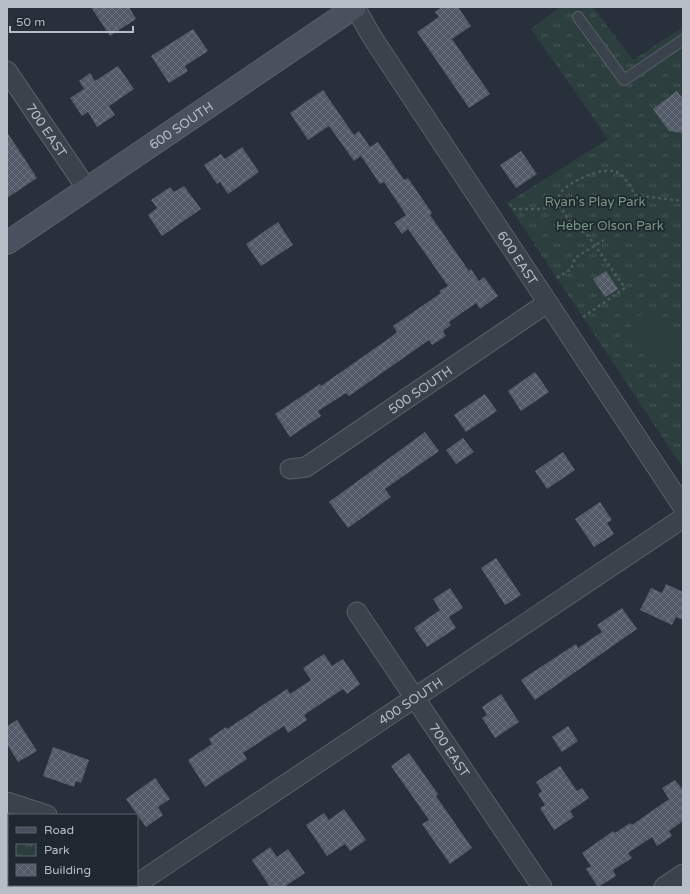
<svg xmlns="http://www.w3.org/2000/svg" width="690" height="894" viewBox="0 0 690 894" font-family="'Varela Round',sans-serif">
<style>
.park{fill:url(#park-tufts)}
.pitch{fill:#2c3e3e}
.building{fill:url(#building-cross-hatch)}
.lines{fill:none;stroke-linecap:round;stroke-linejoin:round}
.lane-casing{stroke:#586069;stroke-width:12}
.street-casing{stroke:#586069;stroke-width:21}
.secondary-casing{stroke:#586069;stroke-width:24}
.path{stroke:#4b5b5d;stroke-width:2.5;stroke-dasharray:3 3;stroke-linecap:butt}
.lane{stroke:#3a424b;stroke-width:10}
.street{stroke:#3a424b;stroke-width:19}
.secondary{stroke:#49515e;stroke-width:22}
.labels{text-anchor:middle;stroke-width:3.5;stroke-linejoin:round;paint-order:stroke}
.street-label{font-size:13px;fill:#b6bdc6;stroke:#1f2730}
.park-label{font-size:13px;fill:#77997f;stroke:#1f2730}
</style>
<defs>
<pattern id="park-tufts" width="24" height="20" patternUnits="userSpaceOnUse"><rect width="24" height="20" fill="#2c3e3e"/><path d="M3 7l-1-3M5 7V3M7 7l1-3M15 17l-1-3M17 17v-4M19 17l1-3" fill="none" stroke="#485858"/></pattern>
<pattern id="building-cross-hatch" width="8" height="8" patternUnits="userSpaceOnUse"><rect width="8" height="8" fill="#535b68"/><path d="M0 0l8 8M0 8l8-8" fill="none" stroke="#6a717c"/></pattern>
</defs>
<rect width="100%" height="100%" fill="#27303b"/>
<path class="park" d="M560 7H593L633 60 683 27V468L507 203 608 139 531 29Z"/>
<path class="pitch" d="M654 306 682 348 656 365 629 322Z"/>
<g class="building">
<path d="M91 7H129L136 19 110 36Z"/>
<path d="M442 7H458L471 26 452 39 490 94 469 108 417 32 439 17 435 12Z"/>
<path d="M193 29 208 51 185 66 188 71 169 83 151 56Z"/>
<path d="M118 66 134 89 109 106 115 115 97 127 88 112 82 116 70 98 84 89 79 81 90 73 95 81Z"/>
<path d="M323 90 354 135 359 131 370 147 378 142 404 180 408 178 432 213 430 215 469 271 471 269 479 281 484 277 498 296 480 309 476 303 449 322 451 325 443 331 446 336 432 345 429 340 349 396 346 393 318 411 321 416 290 437 275 414 320 384 321 386 391 337 397 332 393 326 441 293 439 291 448 286 408 229 402 234 394 223 406 215 384 182 380 184 361 156 354 161 329 126 308 140 290 113Z"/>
<path d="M677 91 683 99V133L669 131 653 109Z"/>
<path d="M7 132 37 178 7 198Z"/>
<path d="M242 147 259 172 228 194 220 182 217 184 204 165 221 154 225 159Z"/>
<path d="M521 151 537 174 516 188 500 165Z"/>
<path d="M184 186 201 209 162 236 148 215 157 208 151 200 170 187 174 192Z"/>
<path d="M278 222 293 245 261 266 246 244Z"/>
<path d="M606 271 618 289 605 297 593 279Z"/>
<path d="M535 372 549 392 521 411 508 391Z"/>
<path d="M485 394 497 411 466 432 454 415Z"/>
<path d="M425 432 439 451 385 489 391 497 348 528 329 502Z"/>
<path d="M463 438 474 452 456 464 446 450Z"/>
<path d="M563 452 575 470 547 489 535 471Z"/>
<path d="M600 502 612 520 607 523 614 534 594 547 575 519Z"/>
<path d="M496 558 521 595 505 605 481 568Z"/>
<path d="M666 584 683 592V620L676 617 672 625 640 610 651 588 662 593Z"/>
<path d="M450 588 463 608 449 617 456 628 427 647 414 628 440 610 433 599Z"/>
<path d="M622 608 637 629 535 700 521 680 576 644 578 648 602 632 597 625Z"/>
<path d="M324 654 332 666 343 659 360 684 347 694 343 689 304 715 307 720 288 733 284 726 243 753 247 759 205 787 188 760 212 744 209 739 226 727 227 729 287 689 290 694 311 680 303 668Z"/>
<path d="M501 694 519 722 495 738 482 718 487 715 482 707Z"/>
<path d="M17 720 37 751 18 762 7 744V726Z"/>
<path d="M568 726 578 741 562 752 552 737Z"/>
<path d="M53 747 89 760 81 783 76 781 74 787 43 776Z"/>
<path d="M409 753 438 794 436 796 472 848 450 864 422 824 429 820 391 766Z"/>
<path d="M560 766 577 791 582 788 589 798 570 811 574 817 554 830 540 808 545 805 538 794 542 791 536 782Z"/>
<path d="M155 778 170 799 158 807 163 815 146 827 126 799Z"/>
<path d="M675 780 683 790V821L669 831 672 836 657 846 652 837 628 853 632 858 613 870 616 876 598 887 586 869 591 866 582 853 613 831 615 833 630 823 632 825 669 799 662 788Z"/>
<path d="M344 809 366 840 350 851 345 844 327 856 306 825 324 813 329 820Z"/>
<path d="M270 847 277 857 288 849 305 873 284 887H270L252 860Z"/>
</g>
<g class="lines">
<defs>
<path id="lane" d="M578 17 624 80 683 40"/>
<g id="street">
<path id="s1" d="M355 7 372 37 683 507"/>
<path id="s2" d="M7 71 87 189"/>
<path id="s3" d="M290 469 306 467 547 303"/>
<path id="s4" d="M357 612 542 887"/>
<path d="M7 802 47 815"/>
<path id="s5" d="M137 884 683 518"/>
<path d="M664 887 683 874"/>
</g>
<g id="secondary">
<path id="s6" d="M7 243 355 7"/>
</g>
</defs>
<use href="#lane" class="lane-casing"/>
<use href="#street" class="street-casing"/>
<use href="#secondary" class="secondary-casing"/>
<g class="path">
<path d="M513 209H542L557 202"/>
<path d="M557 278 571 269 575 258 604 240"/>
<path d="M583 317 625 288 586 233 575 229 557 202C558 199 559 196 560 193 569 182 599 168 613 171 624 173 630 186 635 195L683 201"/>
</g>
<use href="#lane" class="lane"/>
<use href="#street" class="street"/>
<use href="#secondary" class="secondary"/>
</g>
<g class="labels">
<g class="street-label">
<text dy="5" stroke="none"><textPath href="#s6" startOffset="210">600 SOUTH</textPath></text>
<text dy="5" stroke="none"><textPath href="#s2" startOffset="71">700 EAST</textPath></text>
<text dy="5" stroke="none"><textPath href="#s1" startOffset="299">600 EAST</textPath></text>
<text dy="5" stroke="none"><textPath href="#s3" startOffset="154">500 SOUTH</textPath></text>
<text dy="5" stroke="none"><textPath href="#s5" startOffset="329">400 SOUTH</textPath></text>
<text dy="5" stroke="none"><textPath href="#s4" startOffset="166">700 EAST</textPath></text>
</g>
<g class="park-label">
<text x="595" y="206">Ryan's Play Park</text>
<text x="610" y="230">Heber Olson Park</text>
</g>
</g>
<rect width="690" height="894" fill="none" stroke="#b6bdc6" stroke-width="16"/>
<rect x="8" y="814" width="130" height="72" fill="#1f2730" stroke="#5b636c"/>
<rect x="16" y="827" width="20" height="6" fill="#49515e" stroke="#5b636c"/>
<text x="44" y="834" font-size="12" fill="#b6bdc6">Road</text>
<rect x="16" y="844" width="20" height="12" fill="url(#park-tufts)" stroke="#5b636c"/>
<text x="44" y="854" font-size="12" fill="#b6bdc6">Park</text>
<rect x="16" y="864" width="20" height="12" fill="url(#building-cross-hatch)" stroke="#5b636c"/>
<text x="44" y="874" font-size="12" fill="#b6bdc6">Building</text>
<path d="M10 26v6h123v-6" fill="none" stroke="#b6bdc6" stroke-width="2"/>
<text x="16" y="26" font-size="12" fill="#b6bdc6" stroke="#1f2730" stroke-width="3" paint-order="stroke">50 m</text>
</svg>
